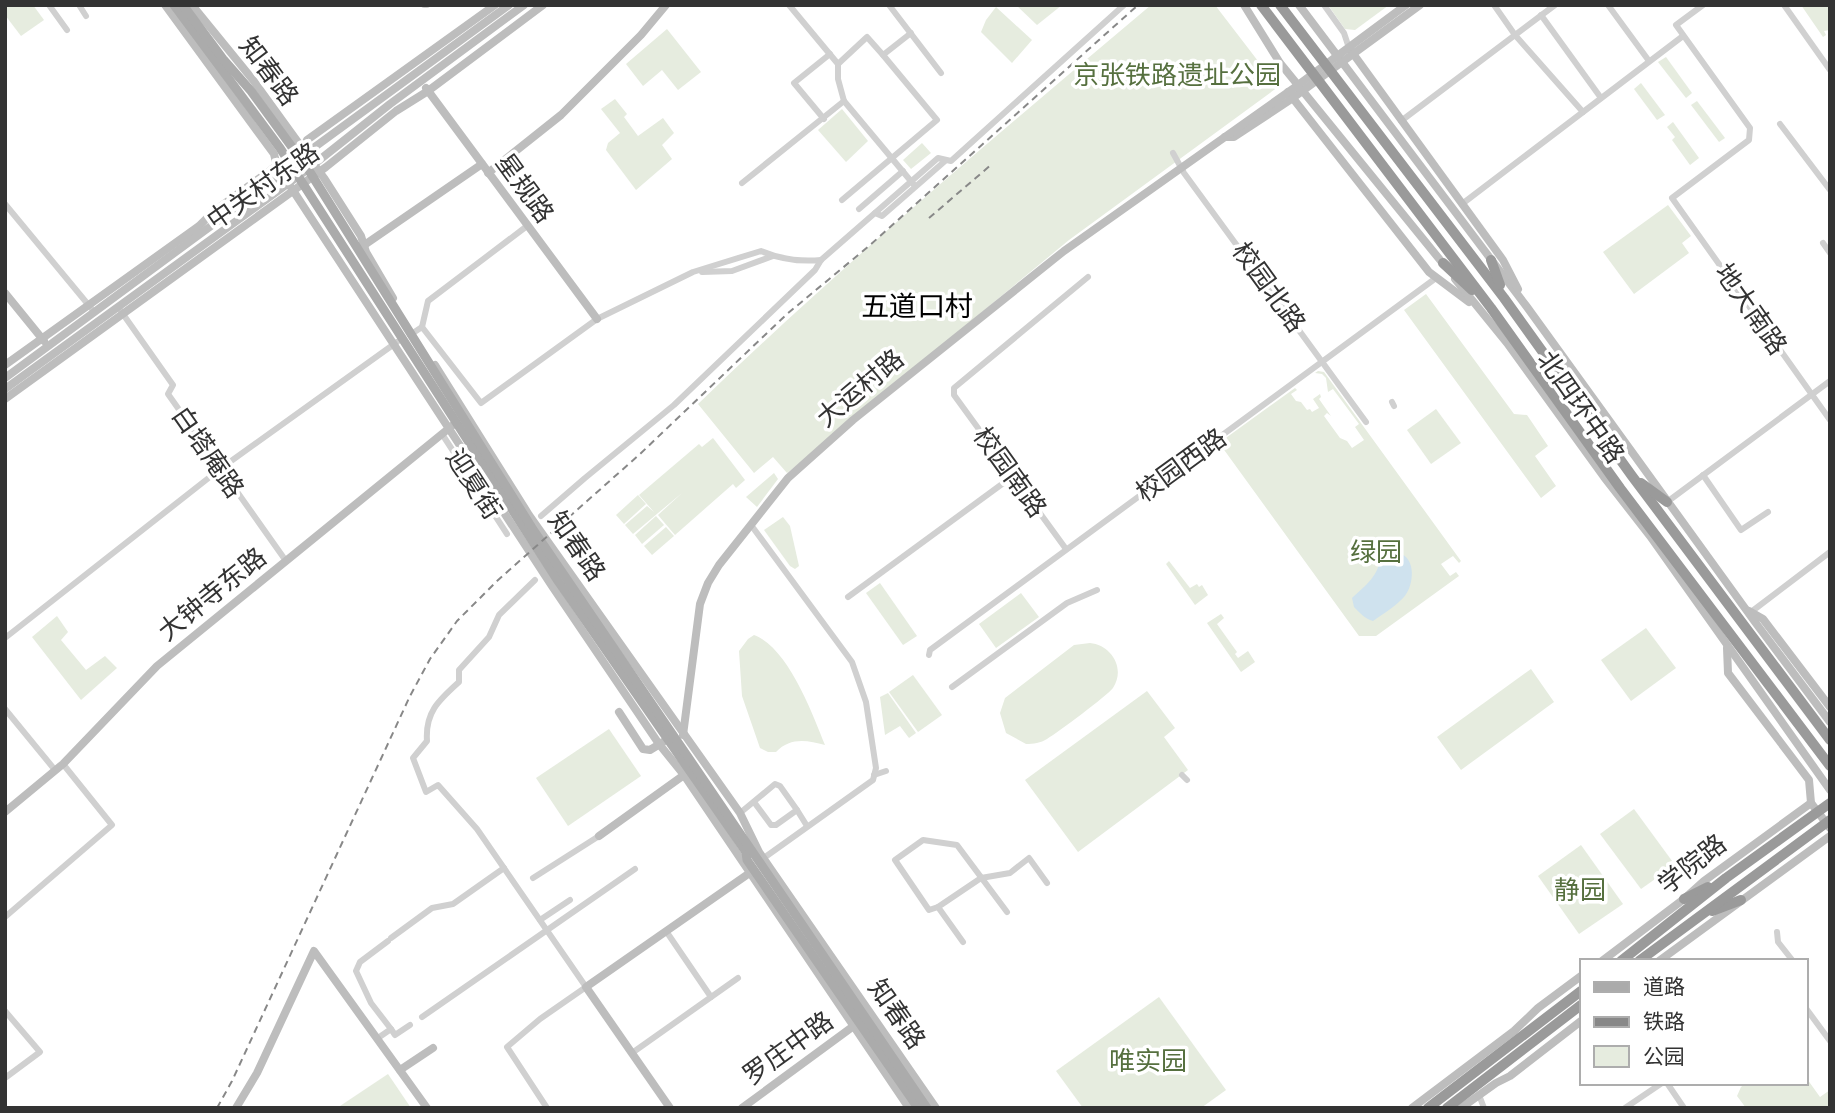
<svg xmlns="http://www.w3.org/2000/svg" width="1835" height="1113" viewBox="0 0 1835 1113" font-family="Commissioner,'Noto Sans SC',sans-serif">
<style>
.green{fill:#e6ecdf}
.water{fill:#cfe2ee}
.lines{fill:none;stroke-linecap:round;stroke-linejoin:round}
.street{stroke:#d0d0d0;stroke-width:6}
.secondary{stroke:#bdbdbd;stroke-width:8}
.primary{stroke:#ababab;stroke-width:9}
.highway{stroke:#9a9a9a;stroke-width:10}
.rail{stroke:#888;stroke-width:2;stroke-dasharray:7 5;stroke-linecap:butt}
.labels{text-anchor:middle;stroke-width:7;stroke-linejoin:round;paint-order:stroke}
.street-label{font-size:26px;fill:#333;stroke:#fff}
.park-label{font-size:26px;fill:#56703f;stroke:#fff}
.neighbourhood-label{font-size:28px;fill:#000;stroke:#fff}
</style>
<rect width="100%" height="100%" fill="#fff"/>
<g class="green">
<path d="M5 5H33L44 20 21 36 5 15Z"/>
<path d="M1016 5H1062L1037 25Z"/>
<path d="M1151 5H1215L1278 87 1069 240 791 470 787 473 773 457 754 473 698 404C843 264 997 135 1151 5Z"/>
<path d="M1328 5H1389L1355 30 1345 29Z"/>
<path d="M1801 5H1830V30L1824 31 1826 35 1823 37Z"/>
<path d="M996 7 1032 40 1012 63 981 32 986 20Z"/>
<path d="M667 29 701 72 678 90 662 70 643 86 626 64Z"/>
<path d="M1666 57 1692 93 1686 98 1658 62Z"/>
<path d="M1641 83 1665 115 1657 120 1634 89Z"/>
<path d="M615 99 627 114 624 117 638 136 663 118 674 133 662 145 672 159 636 190 606 150 608 143 620 133 601 109Z"/>
<path d="M1697 101 1725 138 1719 142 1691 105Z"/>
<path d="M842 109 868 141 846 162 818 130Z"/>
<path d="M1673 122 1699 158 1690 165 1672 140 1675 137 1667 127Z"/>
<path d="M922 143 931 153 911 169 903 160Z"/>
<path d="M1668 205 1691 236 1682 243 1689 253 1634 294 1603 252Z"/>
<path d="M1426 294 1514 414 1527 415 1548 446 1535 456 1556 486 1541 498 1404 310Z"/>
<path d="M1318 371 1324 372 1461 561 1459 563 1453 556 1441 564 1450 576 1456 572 1459 576 1376 636H1359L1222 447 1223 440 1295 388 1297 390 1291 394 1296 401 1301 402 1307 410 1310 409 1312 412 1319 408 1313 399 1320 394 1321 397 1319 399 1331 416 1327 413 1324 416 1340 438 1347 441 1352 448 1364 440 1355 427 1359 424 1333 389 1328 392 1326 378 1322 374 1315 373Z"/>
<path d="M1436 409 1461 443 1431 464 1407 430Z"/>
<path d="M713 438 745 480 736 488 733 484 675 535 658 515 682 493 633 534 625 525 647 506 654 512 639 495 699 444 702 447Z"/>
<path d="M774 473 778 479 757 507 746 497Z"/>
<path d="M638 495 646 504 624 524 616 515Z"/>
<path d="M656 516 664 525 642 544 635 535Z"/>
<path d="M783 517 790 526 799 566 795 569 790 566 764 530Z"/>
<path d="M666 527 674 536 652 555 644 546Z"/>
<path d="M1169 561 1190 588 1197 584 1199 587 1202 585 1208 595 1195 605 1166 564Z"/>
<path d="M880 583 917 636 903 645 866 593Z"/>
<path d="M1021 593 1039 617 996 648 979 624Z"/>
<path d="M1221 614 1224 618 1217 624 1237 652 1235 654 1238 658 1248 651 1255 662 1241 672 1207 623Z"/>
<path d="M57 616 68 632 61 640 86 670 105 656 117 668 81 700 32 637Z"/>
<path d="M1646 628 1676 668 1631 701 1601 660Z"/>
<path d="M754 635C788 647 813 715 825 745 807 740 790 737 776 752H768L760 748 742 696 739 651 748 639Z"/>
<path d="M1090 643C1111 645 1126 668 1113 688 1107 696 1058 732 1047 739 1041 743 1033 744 1026 744L1006 733 1000 713 1005 698 1074 645Z"/>
<path d="M1531 669 1554 702 1461 770 1437 737Z"/>
<path d="M913 675 942 715 918 732 889 692Z"/>
<path d="M1147 691 1175 728 1164 737 1188 770 1078 852 1025 780Z"/>
<path d="M888 693 916 733 909 738 900 726 885 735 880 697Z"/>
<path d="M609 729 641 776 568 826 536 778Z"/>
<path d="M1634 809 1675 865 1641 889 1600 834Z"/>
<path d="M1581 845 1623 904 1579 934 1538 876Z"/>
<path d="M1159 997 1226 1090 1201 1108H1083L1056 1071Z"/>
<path d="M388 1074 411 1108H337Z"/>
<path d="M1805 1076 1820 1097 1830 1090V1108H1746L1737 1096 1741 1087 1746 1083H1805Z"/>
</g>
<path class="water" d="M1387 553C1390 553 1394 552 1398 553 1417 557 1414 586 1404 597 1396 606 1383 614 1373 621 1365 619 1360 613 1354 607L1352 598C1365 586 1380 575 1380 556Z"/>
<g class="lines">
<g class="street">
<path d="M49 5 67 30"/>
<path d="M79 5 86 16"/>
<path d="M424 5H427"/>
<path d="M789 5 838 64"/>
<path d="M889 5 941 73"/>
<path d="M1324 5 1344 33 1349 48"/>
<path d="M1494 5 1515 35 1583 112"/>
<path d="M1608 5 1649 61"/>
<path d="M1703 5 1676 25 1750 128 1749 140 1672 198 1830 420"/>
<path d="M1784 5 1830 70"/>
<path d="M1541 15 1601 98"/>
<path d="M911 33 883 55 867 37 838 64V79L844 101 915 186"/>
<path d="M824 119 794 83 830 54"/>
<path d="M1401 121 1555 5"/>
<path d="M1780 124 1830 190"/>
<path d="M1173 153 1184 173 1366 422"/>
<path d="M742 183 844 101"/>
<path d="M842 200 937 120 883 55"/>
<path d="M5 204 91 308"/>
<path d="M1462 204 1683 36"/>
<path d="M859 209 903 171"/>
<path d="M875 213 882 216 945 161"/>
<path d="M1823 243 1830 253"/>
<path d="M702 272 732 271 773 256"/>
<path d="M118 307 173 385 168 394 286 561"/>
<path d="M422 327 428 301 527 226"/>
<path d="M410 335 422 327 481 403 597 319 693 272 761 251C780 259 800 262 821 260"/>
<path d="M1392 402 1394 406"/>
<path d="M442 434 507 534"/>
<path d="M1703 475 1741 530 1768 512"/>
<path d="M1667 502 1830 381"/>
<path d="M541 516 585 478 674 405 815 270 821 260 938 158 951 161 1124 5"/>
<path d="M751 525 852 662 866 702 876 768 873 780 761 860"/>
<path d="M1066 549 954 395V388L1088 277"/>
<path d="M535 580 499 615 489 637 459 670V682C439 700 425 712 427 741L413 758 426 792 438 785 477 829 586 987 540 1019 507 1047 547 1108"/>
<path d="M848 597 1013 476"/>
<path d="M1751 612 1830 552"/>
<path d="M5 638 220 469 397 342"/>
<path d="M929 655 930 650 1436 278"/>
<path d="M952 687 1067 603 1097 590"/>
<path d="M5 709 55 770"/>
<path d="M874 775 886 771"/>
<path d="M1182 775 1187 780"/>
<path d="M797 810 807 826"/>
<path d="M740 813 775 784 780 786 797 810 776 825H771L754 802"/>
<path d="M533 878 599 836"/>
<path d="M938 907 929 910 895 860 923 840 957 845 1007 912"/>
<path d="M5 917 112 825 63 764"/>
<path d="M540 920 570 900"/>
<path d="M666 931 711 997"/>
<path d="M1777 932 1778 942 1793 961"/>
<path d="M391 938 432 908 453 904 504 868"/>
<path d="M963 942 938 907 981 878 1010 873 1029 858 1047 883"/>
<path d="M1805 1007 1830 1041"/>
<path d="M5 1011 40 1052 5 1078"/>
<path d="M422 1017 635 869"/>
<path d="M391 1029 395 1035 410 1025"/>
<path d="M378 1038 391 1029 371 1003 356 971 360 962 388 941"/>
<path d="M632 1053 738 978"/>
<path d="M1667 1083 1684 1108"/>
<path d="M1479 1095 1484 1108"/>
<path d="M1625 1108 1662 1083"/>
</g>
<g class="secondary">
<path d="M165 5 274 154 277 166 552 586 659 744 684 775 909 1108"/>
<path d="M192 5 253 80 324 178 361 236 366 252 393 298"/>
<path d="M1244 5 1280 63 1445 266"/>
<path d="M1299 5 1527 307 1755 622 1830 722"/>
<path d="M1349 48 1503 260 1518 289"/>
<path d="M426 88 597 319"/>
<path d="M1288 92 1429 272 1469 302"/>
<path d="M1225 137H1234L1290 100 1420 5"/>
<path d="M298 150 305 145 307 140 495 5"/>
<path d="M303 158 312 149 509 5"/>
<path d="M488 173 561 115 641 35 666 5"/>
<path d="M360 248 482 164"/>
<path d="M1455 279 1507 343 1604 477 1650 536 1830 790"/>
<path d="M5 293 44 341"/>
<path d="M5 365 199 226 213 212 279 164"/>
<path d="M435 365 529 515 740 813 759 852 936 1108"/>
<path d="M5 378 284 172"/>
<path d="M5 389 308 169 390 104 524 5"/>
<path d="M5 399 326 167 396 111 428 91 543 5"/>
<path d="M1749 611 1763 619 1830 707"/>
<path d="M1727 648 1728 673 1809 780 1811 803 1830 828"/>
<path d="M619 712 643 749 650 750 663 742"/>
<path d="M683 735 700 604 708 583 719 565 788 478 853 420 1064 251 1294 88 1406 5"/>
<path d="M5 812 63 764 157 666 453 425"/>
<path d="M599 836 684 775"/>
<path d="M1602 961 1684 899 1704 881 1811 803"/>
<path d="M1659 961 1830 836"/>
<path d="M400 1070 433 1048"/>
<path d="M236 1108 257 1073 314 951 427 1108"/>
<path d="M670 1108 586 987 751 872"/>
<path d="M742 1108 855 1025"/>
<path d="M1412 1108 1514 1031 1538 1008 1581 976"/>
<path d="M1461 1108 1496 1083 1510 1076 1581 1021"/>
</g>
<g class="primary">
<path d="M174 5 280 148 558 581 746 852 747 860 918 1108"/>
<path d="M183 5 223 59 251 91 308 169 532 528 927 1108"/>
</g>
<g class="highway">
<path d="M1261 5 1491 308 1620 488 1830 766"/>
<path d="M1280 5 1504 298 1632 476 1830 740"/>
<path d="M1491 260 1500 285"/>
<path d="M1443 263 1472 290"/>
<path d="M1641 483 1667 502"/>
<path d="M1684 899 1708 887"/>
<path d="M1712 911 1741 900"/>
<path d="M1621 961 1726 878 1830 803"/>
<path d="M1639 961 1830 820"/>
<path d="M1428 1108 1581 991"/>
<path d="M1447 1108 1581 1005"/>
</g>
<g class="rail">
<path d="M929 218 992 164"/>
<path d="M217 1108 232 1081 410 696 430 659 457 621 497 581 640 454 787 314 869 246 1138 5"/>
</g>
</g>
<g class="labels">
<g class="street-label">
<text transform="translate(269 71) rotate(53)" y="9">知春路</text>
<text transform="translate(263 186) rotate(-35)" y="9">中关村东路</text>
<text transform="translate(525 188) rotate(54)" y="9">星规路</text>
<text transform="translate(1269 287) rotate(54)" y="9">校园北路</text>
<text transform="translate(1751 309) rotate(55)" y="9">地大南路</text>
<text transform="translate(860 388) rotate(-40)" y="9">大运村路</text>
<text transform="translate(1581 407) rotate(55)" y="9">北四环中路</text>
<text transform="translate(208 452) rotate(55)" y="9">白塔庵路</text>
<text transform="translate(1181 465) rotate(-36)" y="9">校园西路</text>
<text transform="translate(1010 472) rotate(54)" y="9">校园南路</text>
<text transform="translate(474 484) rotate(57)" y="9">迎夏街</text>
<text transform="translate(577 546) rotate(55)" y="9">知春路</text>
<text transform="translate(212 594) rotate(-39)" y="9">大钟寺东路</text>
<text transform="translate(1692 864) rotate(-38)" y="9">学院路</text>
<text transform="translate(897 1014) rotate(55)" y="9">知春路</text>
<text transform="translate(788 1048) rotate(-36)" y="9">罗庄中路</text>
</g>
<g class="park-label">
<text x="1177" y="84">京张铁路遗址公园</text>
<text x="1376" y="561">绿园</text>
<text x="1580" y="899">静园</text>
<text x="1148" y="1070">唯实园</text>
</g>
<g class="neighbourhood-label">
<text x="917" y="316">五道口村</text>
</g>
</g>
<rect width="1835" height="1113" fill="none" stroke="#333333" stroke-width="14"/>
<rect x="1580" y="959" width="228" height="126" fill="#ffffff" stroke="#adadad" stroke-width="2"/>
<rect x="1594" y="982" width="35" height="10" fill="#ababab" stroke="#adadad" stroke-width="2"/>
<text x="1643" y="994" font-size="21" fill="#333333">道路</text>
<rect x="1594" y="1017" width="35" height="10" fill="#888888" stroke="#adadad" stroke-width="2"/>
<text x="1643" y="1029" font-size="21" fill="#333333">铁路</text>
<rect x="1594" y="1046" width="35" height="21" fill="#e6ecdf" stroke="#adadad" stroke-width="2"/>
<text x="1643" y="1064" font-size="21" fill="#333333">公园</text>
</svg>
